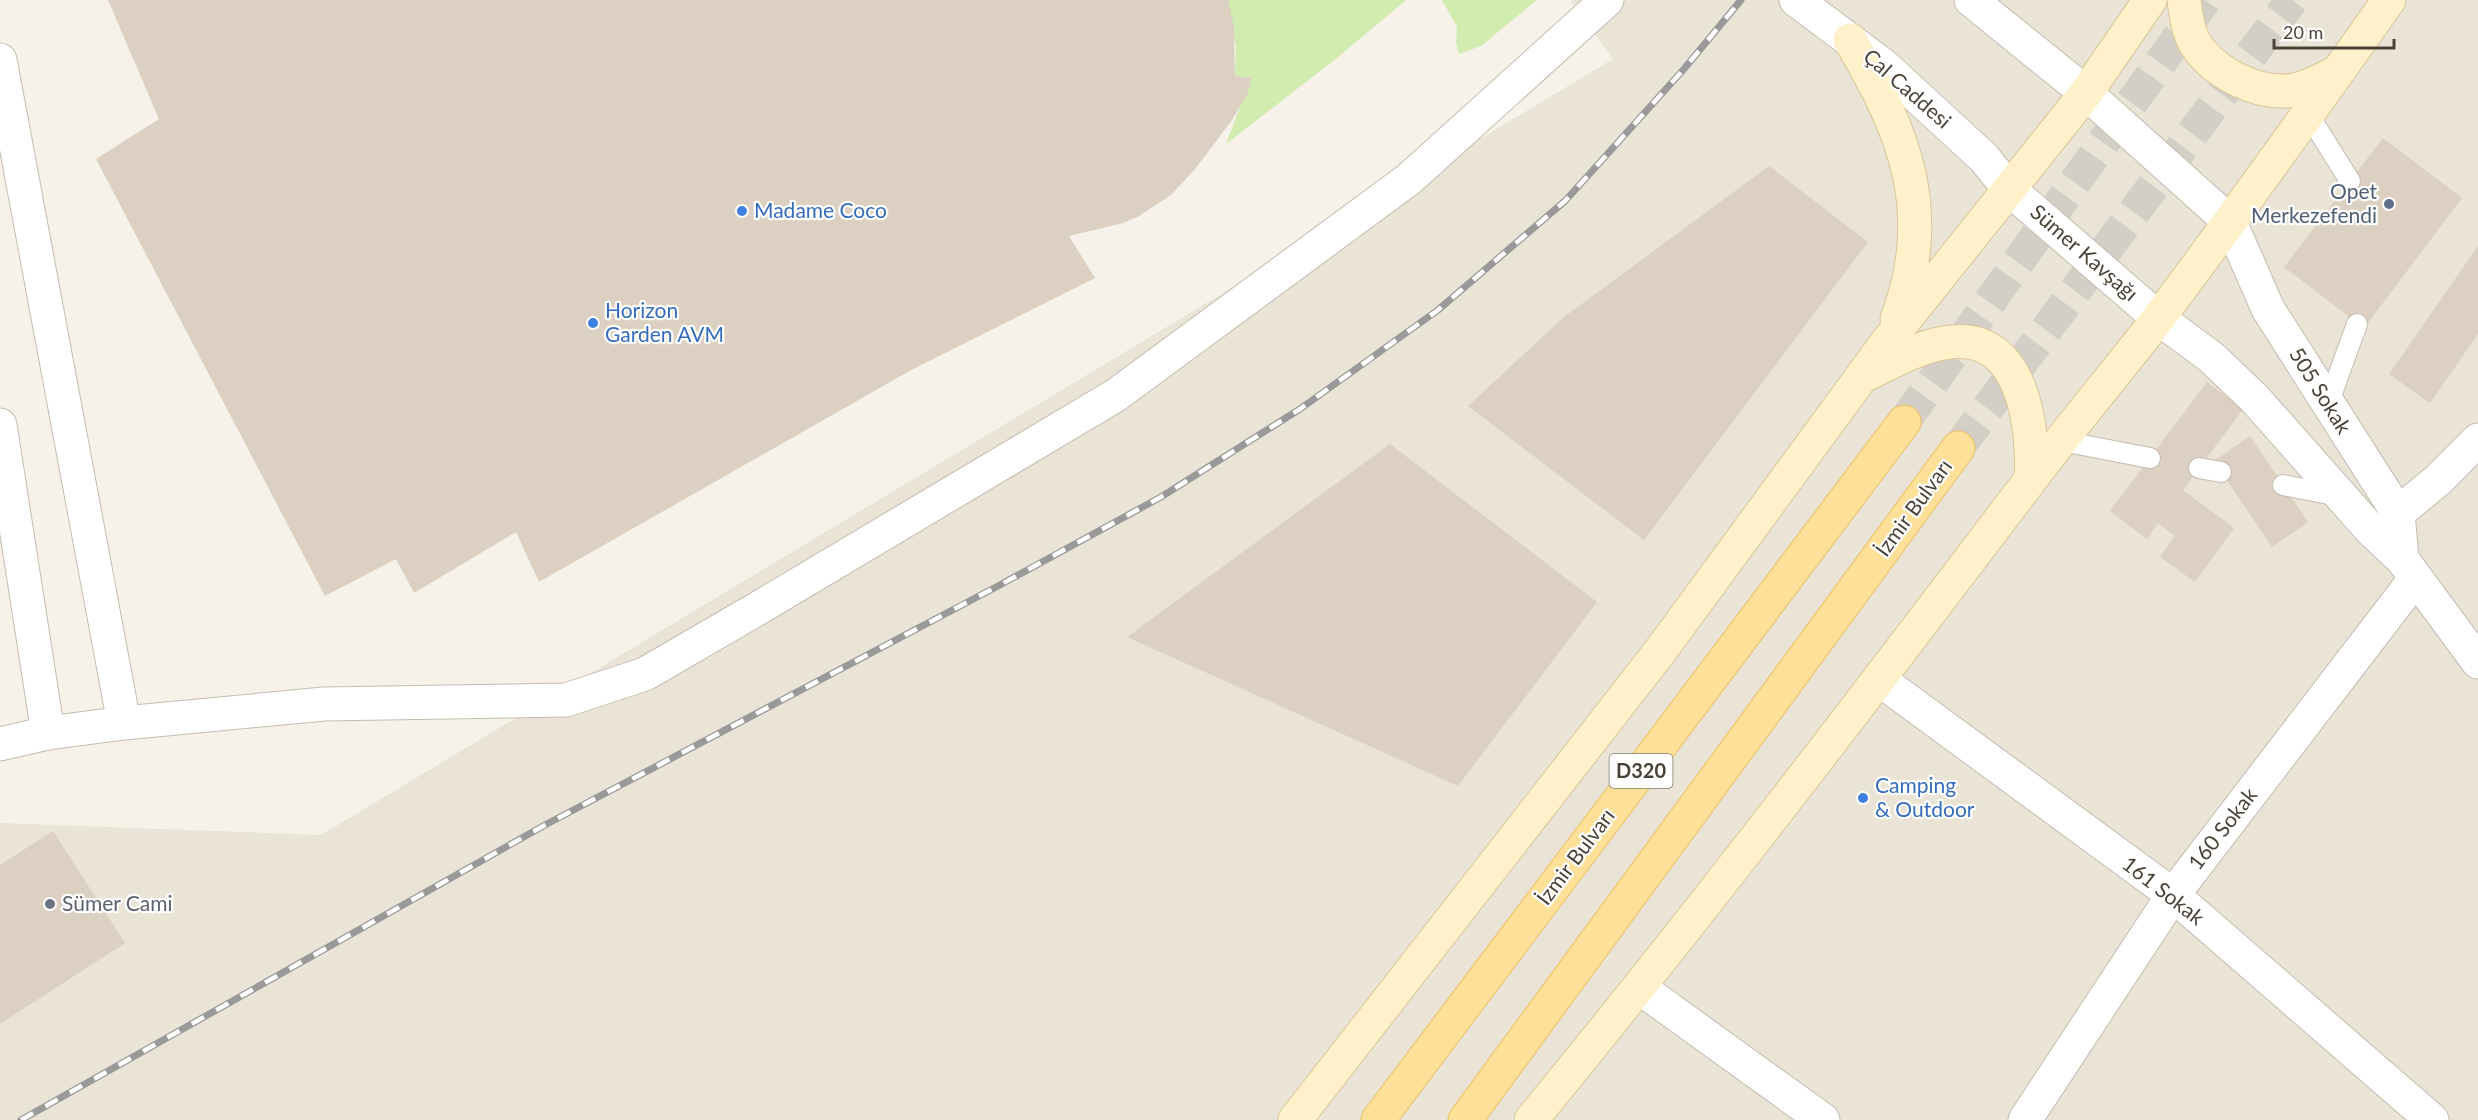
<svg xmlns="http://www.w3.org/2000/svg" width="2478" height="1120" viewBox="0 0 2478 1120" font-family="Lato,sans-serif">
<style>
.residential{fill:#eae4d7}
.green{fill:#d2ecb0}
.building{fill:#dbd0c1}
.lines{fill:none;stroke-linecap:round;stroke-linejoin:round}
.primary-tunnel{stroke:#d4cfc6;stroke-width:33;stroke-dasharray:33 16;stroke-linecap:butt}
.service-casing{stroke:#c5bcae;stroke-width:22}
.minor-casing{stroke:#c5bcae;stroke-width:35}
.tertiary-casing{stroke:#c5bcae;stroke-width:35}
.secondary-casing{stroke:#d8c697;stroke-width:35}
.primary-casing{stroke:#ebbf62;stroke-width:35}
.service{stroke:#fff;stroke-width:20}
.minor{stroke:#fff;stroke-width:33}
.tertiary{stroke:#fff;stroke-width:33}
.secondary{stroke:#fff1ca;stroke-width:33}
.primary{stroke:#ffe099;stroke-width:33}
.rail-casing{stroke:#999;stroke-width:7}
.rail{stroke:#fff;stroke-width:4.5;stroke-dasharray:14;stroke-linecap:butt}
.service-dot{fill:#5c6f8a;stroke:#fff;stroke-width:2}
.shop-dot{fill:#3f7fe0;stroke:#fff;stroke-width:2}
.worship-dot{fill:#6b7280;stroke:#fff;stroke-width:2}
.labels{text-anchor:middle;stroke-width:4.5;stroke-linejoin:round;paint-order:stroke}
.shield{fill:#fff;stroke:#807b73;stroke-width:1.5}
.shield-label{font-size:20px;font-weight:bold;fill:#4a4237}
.street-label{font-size:21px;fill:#4a4237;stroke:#fff}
.service-label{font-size:21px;fill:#4e5e75;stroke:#fff;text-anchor:end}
.shop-label{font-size:21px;fill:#366cbe;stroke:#fff;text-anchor:start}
.worship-label{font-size:21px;fill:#5b616d;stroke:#fff;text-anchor:start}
</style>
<rect width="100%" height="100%" fill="#f6f2ea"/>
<path class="residential" d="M1570 0H2478V1120H0V823L321 835 1613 59Z"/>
<g class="green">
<path d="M1225 0H1406L1337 58 1226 144 1251 78 1235 76 1236 46Z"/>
<path d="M1442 0H1537L1481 46 1459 54 1456 43 1457 27Z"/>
</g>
<g class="building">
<path d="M108 0H1228L1234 27 1235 76 1251 78 1248 93 1232 120 1196 168 1171 195 1139 216 1123 223 1069 236 1095 278 913 369 539 582 516 532 414 593 396 559 325 596 96 159 159 119Z"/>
<path d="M2383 138 2462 198 2364 328 2284 267Z"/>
<path d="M1769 166 1868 242 1644 540 1468 406 1564 317Z"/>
<path d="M2478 246V334L2430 403 2389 374Z"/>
<path d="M2207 382 2243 409 2183 490 2234 528 2195 582 2160 557 2175 536 2158 523 2147 539 2110 511Z"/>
<path d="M2250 436 2308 522 2272 547 2214 461Z"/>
<path d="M1390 444 1597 602 1458 786 1127 637Z"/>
<path d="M53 831 125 943 0 1024V865Z"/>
</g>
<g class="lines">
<g class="primary-tunnel">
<path d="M1904 422 2205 0"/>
<path d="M1958 448 2292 0"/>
</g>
<defs>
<g id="service">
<path d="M2308 114 2350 181"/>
<path d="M2328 404 2357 324"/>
<path d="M2062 441 2150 458"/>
<path d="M2199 468 2221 472"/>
<path d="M2283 485 2339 496"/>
</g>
<g id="minor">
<path d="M0 60 124 723"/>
<path d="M2230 222 2268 309 2398 513 2402 559"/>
<path d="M2158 318 2211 357 2255 399 2371 530 2402 559 2478 662"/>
<path d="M0 425 48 733"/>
<path d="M2398 513 2438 480 2478 440"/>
<path d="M1880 680 2173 895 2432 1120"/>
<path d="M0 744 48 733 124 723 324 704 566 700 645 674 762 606 1116 395 1409 179 1607 0"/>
<path d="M1640 988 1823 1120"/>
<path d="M2025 1120 2173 895 2415 579"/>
</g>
<g id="tertiary">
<path d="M1796 0 1883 65 1984 158 2009 189 2158 318"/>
<path d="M1971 0 2086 93 2230 222"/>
</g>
<g id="secondary">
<path d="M2184 0C2186 15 2188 32 2196 45 2215 74 2260 96 2294 90 2309 87 2324 79 2337 72"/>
<path d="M1850 40C1905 132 1937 213 1897 319"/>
<path d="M1865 375C1892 362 1921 345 1951 342 2023 333 2034 428 2031 478"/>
<path d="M1295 1120 1661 650 1887 342 2086 93 2150 0"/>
<path d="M1531 1120C1702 912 1865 698 2028 483 2071 426 2117 372 2160 316 2238 212 2314 106 2389 0"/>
</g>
<g id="primary">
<path d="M1378 1120 1904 422"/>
<path d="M1465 1120 1958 448"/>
</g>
</defs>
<use href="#service" class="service-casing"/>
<use href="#minor" class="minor-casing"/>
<use href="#tertiary" class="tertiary-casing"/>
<use href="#secondary" class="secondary-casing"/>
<use href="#primary" class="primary-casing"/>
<use href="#service" class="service"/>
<use href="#minor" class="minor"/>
<use href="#tertiary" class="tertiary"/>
<use href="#secondary" class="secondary"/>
<use href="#primary" class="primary"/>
<defs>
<path id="rail" d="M21 1120 545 825 998 586 1161 497 1300 409 1438 310 1565 201 1684 69 1741 0"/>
</defs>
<use href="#rail" class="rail-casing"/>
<use href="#rail" class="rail"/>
</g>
<circle class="service-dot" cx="2389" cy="204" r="6"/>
<g class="shop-dot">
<circle cx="742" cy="211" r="6"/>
<circle cx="593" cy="323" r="6"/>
<circle cx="1863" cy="798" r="6"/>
</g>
<circle class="worship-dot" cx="50" cy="904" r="6"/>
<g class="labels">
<rect class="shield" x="1609.5" y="754" width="63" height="34" rx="4.5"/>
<g class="shield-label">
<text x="1641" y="778">D320</text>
</g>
<g class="street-label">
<text transform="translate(1907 89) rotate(41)" y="7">Çal Caddesi</text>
<text transform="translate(2084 253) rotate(41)" y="7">Sümer Kavşağı</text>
<text transform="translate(2320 391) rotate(58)" y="7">505 Sokak</text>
<text transform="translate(1914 508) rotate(-54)" y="7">İzmir Bulvarı</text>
<text transform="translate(2223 829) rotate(-52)" y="7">160 Sokak</text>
<text transform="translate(1576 857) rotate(-53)" y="7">İzmir Bulvarı</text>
<text transform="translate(2163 891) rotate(38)" y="7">161 Sokak</text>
</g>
<g class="service-label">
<text x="2377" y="199">Opet<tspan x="2377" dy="24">Merkezefendi</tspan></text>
</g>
<g class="shop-label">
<text x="754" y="218">Madame Coco</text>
<text x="605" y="318">Horizon<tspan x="605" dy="24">Garden AVM</tspan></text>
<text x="1875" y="793">Camping<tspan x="1875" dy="24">&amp; Outdoor</tspan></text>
</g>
<g class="worship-label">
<text x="62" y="911">Sümer Cami</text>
</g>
</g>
<path d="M2274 39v9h120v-9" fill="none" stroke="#4a4237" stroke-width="3"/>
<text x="2283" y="39" font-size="18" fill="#4a4237" stroke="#ffffff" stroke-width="4.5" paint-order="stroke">20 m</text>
</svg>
